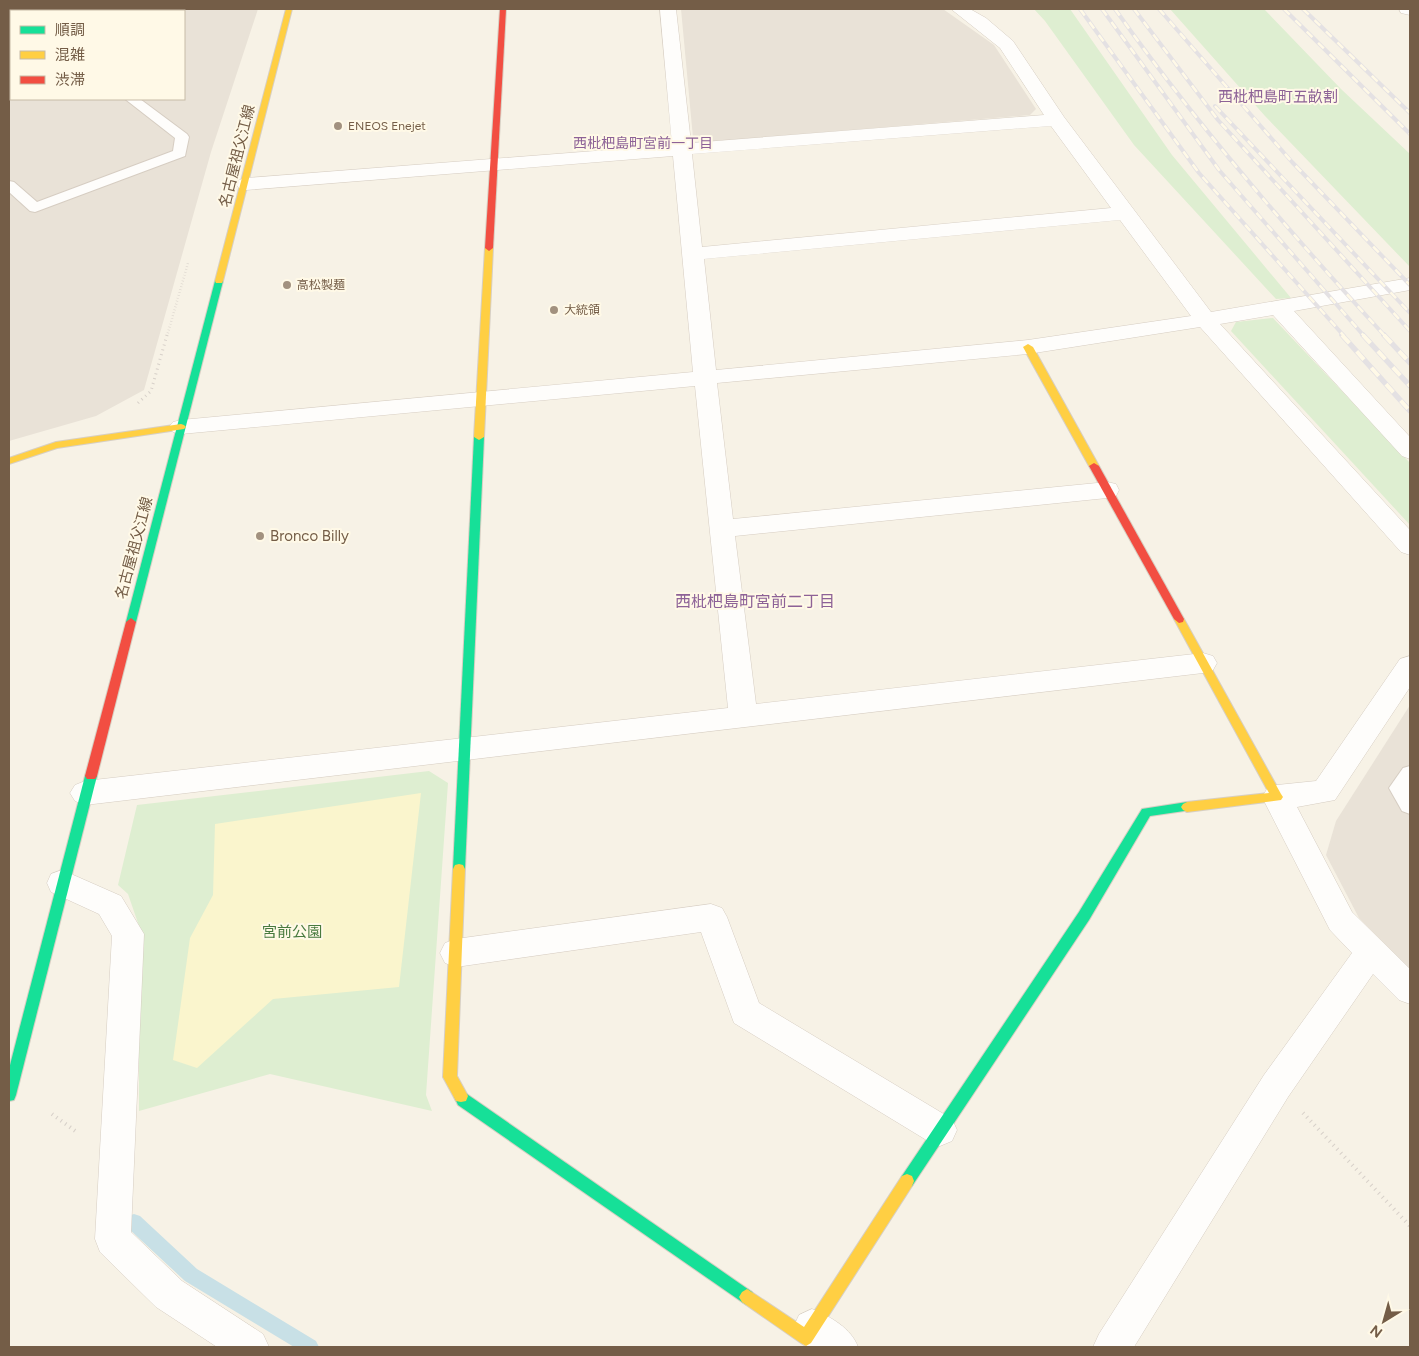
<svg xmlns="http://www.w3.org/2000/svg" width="1419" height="1356" viewBox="0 0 1419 1356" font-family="Figtree,'Noto Sans JP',sans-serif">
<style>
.industrial{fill:#e9e2d7;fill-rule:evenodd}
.green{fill:#deeed1}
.sand{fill:#faf5cd}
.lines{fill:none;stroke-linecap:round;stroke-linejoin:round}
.stream{fill:#c8e0e6;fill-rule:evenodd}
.lane-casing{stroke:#d6cdc2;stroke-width:2}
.street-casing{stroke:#d6cdc2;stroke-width:1}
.fast-casing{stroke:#d7cfc3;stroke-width:2}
.slow-casing{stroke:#d7cfc3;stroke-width:2}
.jam-casing{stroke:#d7cfc3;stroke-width:2}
.path-far2{stroke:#d7d0c9;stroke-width:2.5;stroke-dasharray:0.5 2.5;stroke-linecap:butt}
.path-far1{stroke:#d7d0c9;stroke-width:3;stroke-dasharray:1 4;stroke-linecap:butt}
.path{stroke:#d7d0c9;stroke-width:4;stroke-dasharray:1 4.5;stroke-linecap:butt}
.lane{fill:#fefdfb;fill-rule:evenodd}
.street{fill:#fefdfb;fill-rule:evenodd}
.fast{fill:#16e098;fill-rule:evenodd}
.slow{fill:#ffcf43;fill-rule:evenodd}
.jam{fill:#f24e42;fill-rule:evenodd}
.rail-far1-casing{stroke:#e4e1e3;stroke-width:4}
.rail-casing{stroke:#e4e1e3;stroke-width:5.5}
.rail-far1{stroke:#fff9e7;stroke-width:2.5;stroke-dasharray:8;stroke-linecap:butt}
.rail{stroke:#fff9e7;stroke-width:4;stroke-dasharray:11;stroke-linecap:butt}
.poi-dot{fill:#a2917f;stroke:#fff9e7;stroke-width:2}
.labels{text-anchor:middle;stroke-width:4;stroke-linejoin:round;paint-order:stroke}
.far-poi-label{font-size:12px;fill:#745d47;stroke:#fff9e7;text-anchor:start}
.far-neighbourhood-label{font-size:14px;fill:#8d6297;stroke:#fff9e7}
.far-quarter-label{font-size:15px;fill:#8d6297;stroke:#fff9e7}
.street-label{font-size:15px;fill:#745d47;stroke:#fff9e7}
.poi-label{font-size:15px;fill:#745d47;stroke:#fff9e7;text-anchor:start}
.park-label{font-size:15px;fill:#487a3f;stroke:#fff9e7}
.neighbourhood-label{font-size:16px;fill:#8d6297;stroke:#fff9e7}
</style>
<rect width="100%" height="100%" fill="#f7f2e6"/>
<g class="industrial">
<path d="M9 9H258L211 152 144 390 96 416 9 441ZM11 11H184V99H11Z"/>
<path d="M681 9H943L994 45 1036 109 1030 115 703 142 693 138Z"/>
<path d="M1410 705V969L1359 918 1326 855 1336 821Z"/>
</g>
<g class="green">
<path d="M1034 9H1070L1172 155 1291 298 1276 299 1134 145 1045 21Z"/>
<path d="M1170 9H1264L1341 89 1410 154V267L1265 116Z"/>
<path d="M1273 318 1410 463V525L1231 331 1236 322Z"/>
<path d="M429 771 448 783 426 1095 432 1111 270 1074 139 1111V926L128 894 118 885 137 805Z"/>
</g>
<path class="sand" d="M421 793 399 987 273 999 197 1068 173 1060 190 938 213 895 215 824Z"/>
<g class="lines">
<path class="stream" d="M134 1214 140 1216 197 1269 316 1341 319 1347H294L185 1281 128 1228 126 1222 128 1216Z"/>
<defs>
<g id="lane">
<path d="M10 9H24L25 11H11Z"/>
<path d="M125 99H140L187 134 189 137 185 156 35 212 30 211 9 192V181L14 182 37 202 173 151 175 138Z"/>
<path d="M1410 766V814L1402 811 1389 788 1403 768Z"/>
</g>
<g id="street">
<path d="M660 9H676L691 143 1044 115 1000 48 951 9H970L986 18 1013 41 1064 117 1211 312 1410 278V290L1294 311 1410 437V459L1402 456 1273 315 1220 324 1410 530V555L1401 552 1200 327 1028 354 717 383 733 519 1107 482 1116 484 1119 490 1116 496 1107 498 735 536 756 704 1203 653 1213 656 1217 663 1213 670 1203 673 85 805 75 801 70 793 75 785 85 781 728 708 695 386 181 434 173 432 169 427 173 422 181 420 693 372 673 156 246 190 239 188 236 184 239 180 246 178 672 145ZM1051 126 1111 208 702 247 692 154ZM1120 220 1191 316 1028 340 716 370 704 259Z"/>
<path d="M1399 9H1410V15L1401 13Z"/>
<path d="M1410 656V687L1335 800 1297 807 1352 912 1410 969V1004L1399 1000 1373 974 1288 1097 1134 1347H1093L1099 1334 1264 1075 1352 953 1330 930 1262 797 1267 789 1277 785 1316 781 1400 659Z"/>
<path d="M62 870 121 896 144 934 131 1232 182 1281 263 1334 269 1347H217L156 1307 100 1252 95 1239 112 936 99 914 51 892 47 883 51 874Z"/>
<path d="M711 904 722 908 727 917 759 1003 952 1119 957 1130 952 1141 940 1146 928 1141 734 1023 701 932 456 967 445 963 440 953 445 943 456 939Z"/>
<path d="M812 1309C831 1317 851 1328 858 1347H807L799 1341 793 1328 799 1315Z"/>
</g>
<g id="fast">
<path d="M219 278 223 281 136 622 131 626 126 622 215 281Z"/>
<path d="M479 434 484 437 465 869 463 873 459 874 455 873 453 869 474 437Z"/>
<path d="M91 771 95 773 97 776 16 1095 14 1100 9 1101V1069L85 776 87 773Z"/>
<path d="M1187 802 1191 804 1193 807 1191 810 1150 816 1089 920 912 1186 907 1188 902 1186 900 1181 902 1176 1079 912 1142 809Z"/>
<path d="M461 1090 752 1292 755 1297 752 1302 747 1305 742 1302 458 1105 454 1096 456 1091Z"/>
</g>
<g id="slow">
<path d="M286 9H292L223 281 222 283H216L215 281Z"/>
<path d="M489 245 493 248 484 437 479 440 474 437 485 248Z"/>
<path d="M1028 344 1033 347 1099 466 1097 468 1094 469 1089 466 1023 347Z"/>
<path d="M181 424 184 425 186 427 184 429 57 448 9 464V458L56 442Z"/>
<path d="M1179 615 1184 619 1281 794 1283 797 1281 800 1187 812 1183 810 1181 807 1183 804 1187 802 1269 793 1174 619Z"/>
<path d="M459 864 463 865 465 869 457 1076 468 1096 466 1101 461 1102 456 1101 443 1077 453 869 455 865Z"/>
<path d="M907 1174 912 1176 914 1181 912 1186 811 1343 806 1346 801 1343 742 1302 739 1297 742 1292 747 1289 804 1327 902 1176Z"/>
</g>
<g id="jam">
<path d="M500 9H506L493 248 489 251 485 248Z"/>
<path d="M1094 463 1099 466 1184 619 1183 622 1179 623 1174 619 1089 466Z"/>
<path d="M131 618 136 622 97 776 95 779H87L85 776 126 622Z"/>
</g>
</defs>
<use href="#lane" class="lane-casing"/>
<use href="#street" class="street-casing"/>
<use href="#fast" class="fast-casing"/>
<use href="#slow" class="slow-casing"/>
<use href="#jam" class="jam-casing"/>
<path class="path-far2" d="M167 336 188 263"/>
<path class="path-far1" d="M138 403 151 391 167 335"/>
<g class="path">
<path d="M1303 1113 1410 1226"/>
<path d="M52 1114 78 1133"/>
</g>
<use href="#lane" class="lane"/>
<use href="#street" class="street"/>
<use href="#fast" class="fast"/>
<use href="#slow" class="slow"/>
<use href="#jam" class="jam"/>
<defs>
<g id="rail-far1">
<path d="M1080 9 1199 173 1344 336"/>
<path d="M1102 9 1219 170 1364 336"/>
<path d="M1115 9C1197 125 1289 232 1385 336"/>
<path d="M1134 9 1218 120 1410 331"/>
<path d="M1159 9 1292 162 1410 285"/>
<path d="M1284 9 1410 134"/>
<path d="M1303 9 1410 113"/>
<path d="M1215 106 1410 313"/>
</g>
<g id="rail">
<path d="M1342 335 1410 411"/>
<path d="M1363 335 1410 386"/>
<path d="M1384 335 1410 363"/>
</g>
</defs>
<use href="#rail-far1" class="rail-far1-casing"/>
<use href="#rail" class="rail-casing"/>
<use href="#rail-far1" class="rail-far1"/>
<use href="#rail" class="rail"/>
</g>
<g class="poi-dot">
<circle cx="338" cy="126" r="5"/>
<circle cx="287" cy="285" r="5"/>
<circle cx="554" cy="310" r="5"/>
<circle cx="260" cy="536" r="5"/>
</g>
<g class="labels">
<g class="far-poi-label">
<text x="348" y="130">ENEOS Enejet</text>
<text x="297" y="289">高松製麺</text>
<text x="564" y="314">大統領</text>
</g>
<g class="far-neighbourhood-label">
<text x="643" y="148">西枇杷島町宮前一丁目</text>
</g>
<g class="far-quarter-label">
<text x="1278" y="102">西枇杷島町五畝割</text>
</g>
<g class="street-label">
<text transform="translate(237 156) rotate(-76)" y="5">名古屋祖父江線</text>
<text transform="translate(134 548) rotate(-75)" y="5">名古屋祖父江線</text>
</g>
<g class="poi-label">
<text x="270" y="541">Bronco Billy</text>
</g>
<g class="park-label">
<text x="292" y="937">宮前公園</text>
</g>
<g class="neighbourhood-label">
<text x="755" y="607">西枇杷島町宮前二丁目</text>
</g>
</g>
<rect width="1419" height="1356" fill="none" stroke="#745d47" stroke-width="20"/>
<rect x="10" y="10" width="175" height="90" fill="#fff9e7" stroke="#c7bba7"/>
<rect x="20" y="26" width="25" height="8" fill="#16e098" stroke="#c7bba7"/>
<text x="55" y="35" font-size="15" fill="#745d47">順調</text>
<rect x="20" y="51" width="25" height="8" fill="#ffcf43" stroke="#c7bba7"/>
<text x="55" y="60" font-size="15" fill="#745d47">混雑</text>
<rect x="20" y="76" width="25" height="8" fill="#f24e42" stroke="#c7bba7"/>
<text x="55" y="85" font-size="15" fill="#745d47">渋滞</text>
<g transform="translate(1384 1321) rotate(217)" stroke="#fff9e7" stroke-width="4" paint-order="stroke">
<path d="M0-4L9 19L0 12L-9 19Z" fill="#745d47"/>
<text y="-8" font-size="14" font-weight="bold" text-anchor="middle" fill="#745d47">N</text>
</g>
</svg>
